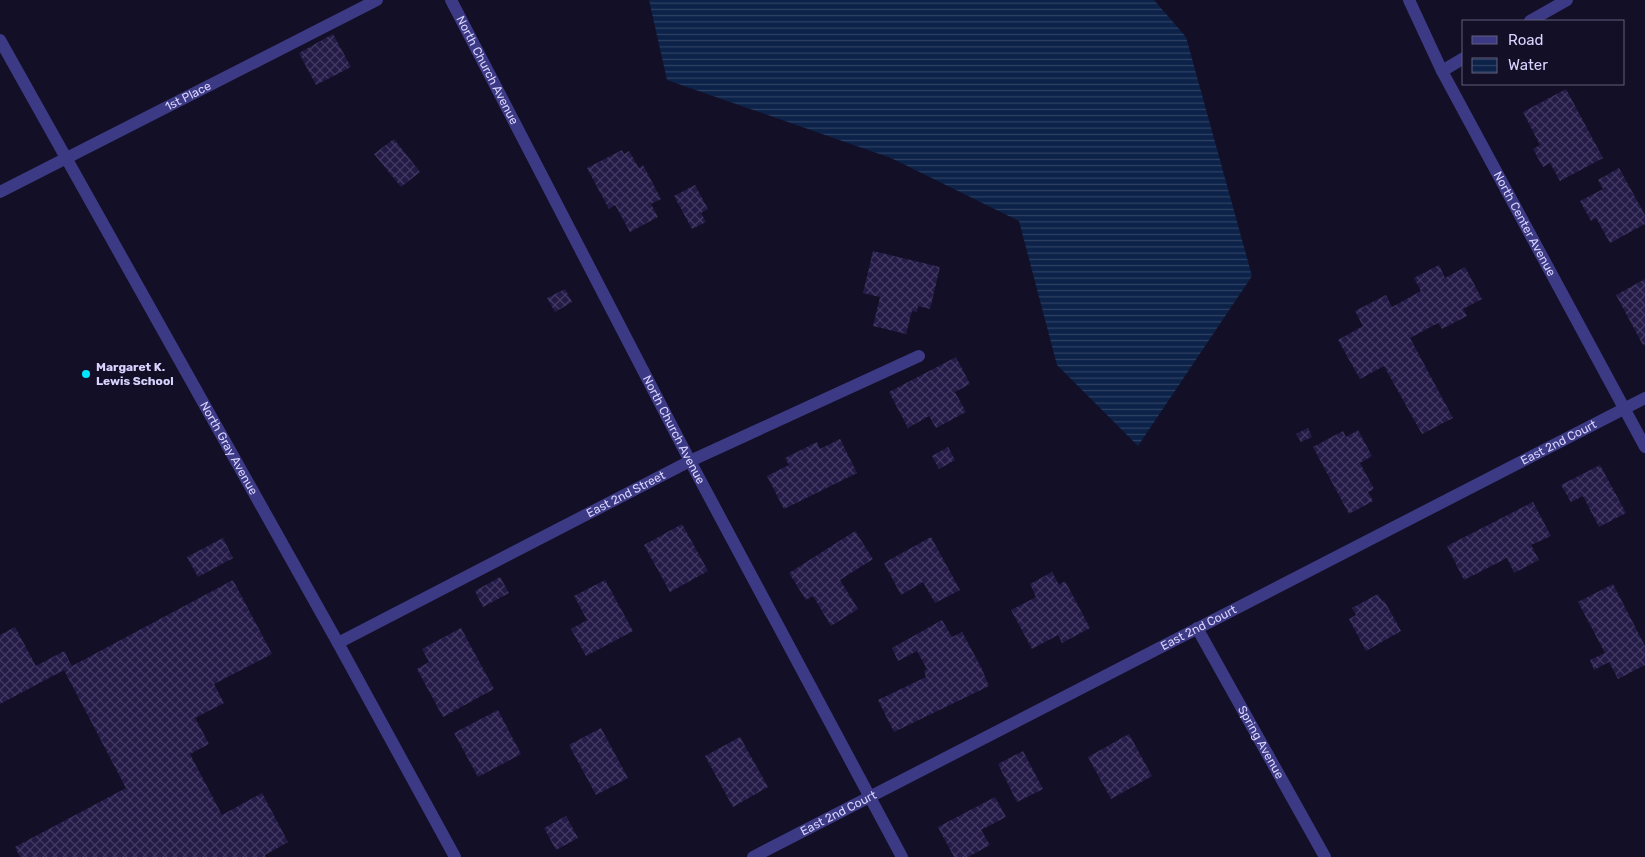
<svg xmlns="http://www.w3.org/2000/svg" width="1645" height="857" viewBox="0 0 1645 857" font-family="Rubik,sans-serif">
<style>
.water{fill:url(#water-rules)}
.building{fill:url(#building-cross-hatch)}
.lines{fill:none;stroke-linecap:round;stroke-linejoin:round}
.minor{stroke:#3d3a85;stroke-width:12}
.poi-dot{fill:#00e5ff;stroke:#130f26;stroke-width:2}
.labels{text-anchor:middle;stroke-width:4;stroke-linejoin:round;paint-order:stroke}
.street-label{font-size:12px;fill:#d9d4ff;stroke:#130f26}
.poi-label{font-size:12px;font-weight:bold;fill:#d9d4ff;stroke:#130f26;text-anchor:start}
</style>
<defs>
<pattern id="water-rules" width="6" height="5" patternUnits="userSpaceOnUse" patternTransform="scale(1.25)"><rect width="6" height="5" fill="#0c2248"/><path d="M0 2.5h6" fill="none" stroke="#2f4163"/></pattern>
<pattern id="building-cross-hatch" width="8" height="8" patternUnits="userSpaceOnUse" patternTransform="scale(1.25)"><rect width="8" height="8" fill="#241b47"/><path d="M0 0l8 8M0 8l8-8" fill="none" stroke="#433b63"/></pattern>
</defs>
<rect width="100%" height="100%" fill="#130f26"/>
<path class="water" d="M649 0H1154L1186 37 1252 276 1138 446 1057 365 1019 221 891 158 667 80Z"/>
<g class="building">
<path d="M333 34 351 67 316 85 299 53Z"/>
<path d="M1566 89 1603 158 1560 181 1550 163 1543 167 1533 149 1540 145 1523 112Z"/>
<path d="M394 139 420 172 401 187 374 154Z"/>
<path d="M622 150 624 154 629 151 639 168 643 165 661 199 651 204 658 217 630 232 615 205 609 209 587 168Z"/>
<path d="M1619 168 1645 215V224L1610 243 1596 218 1591 221 1580 201 1603 189 1598 180Z"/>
<path d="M695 185 708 209 701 213 706 222 692 229 674 196Z"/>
<path d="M873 251 940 267 930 309 918 306 917 312 912 311 906 334 873 326 880 297 863 293Z"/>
<path d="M1439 265 1445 278 1465 267 1482 299 1463 309 1467 316 1442 329 1438 323 1410 338 1453 418 1422 434 1384 366 1360 379 1338 340 1363 326 1355 311 1386 295 1392 307 1421 291 1414 278Z"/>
<path d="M1645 279V344L1643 345 1616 295Z"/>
<path d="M565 289 572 302 555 312 547 298Z"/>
<path d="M956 357 970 384 955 392 966 412 936 428 929 416 908 428 889 392Z"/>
<path d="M1308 428 1312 437 1301 442 1296 434Z"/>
<path d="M1358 430 1372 456 1360 463 1374 489 1368 492 1373 501 1349 514 1313 447 1343 431 1346 437Z"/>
<path d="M840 439 857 473 784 509 767 476 789 465 785 458 817 442 820 449Z"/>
<path d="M948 447 955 460 939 469 932 456Z"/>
<path d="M1600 465 1626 513 1599 527 1583 496 1571 502 1561 485Z"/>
<path d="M1533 502 1551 536 1531 545 1539 560 1514 573 1507 558 1464 580 1447 546Z"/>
<path d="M682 524 708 571 670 592 644 545Z"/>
<path d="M855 531 873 559 840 580 858 609 831 626 813 596 806 600 789 573Z"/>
<path d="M931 537 960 590 935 603 923 582 901 595 884 563Z"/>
<path d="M223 538 233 558 198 577 187 557Z"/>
<path d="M1052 572 1059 585 1065 581 1090 628 1062 643 1058 635 1032 649 1011 610 1036 597 1030 584Z"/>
<path d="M500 577 509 593 483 607 475 591Z"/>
<path d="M233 580 272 654 214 684 224 703 195 718 209 744 190 754 222 815 262 793 288 842 265 855 266 857H20L15 847 126 788 64 670 0 704V635L15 627 36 666 64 651 72 666Z"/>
<path d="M605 580 633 631 586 656 571 629 587 620 574 596Z"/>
<path d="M1613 584 1645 646V665L1618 679 1609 662 1594 670 1590 660 1605 653 1578 602Z"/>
<path d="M1378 594 1382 601 1384 600 1401 631 1366 651 1349 619 1356 615 1352 608Z"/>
<path d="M942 620 952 637 962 632 981 667 989 686 894 732 878 700 926 677 924 671 927 669 917 651 898 661 892 648Z"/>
<path d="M461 628 494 689 443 717 417 669 429 662 422 649Z"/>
<path d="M498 710 521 754 478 777 454 733Z"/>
<path d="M601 728 628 778 596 795 569 745Z"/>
<path d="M1129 734 1152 776 1111 799 1088 757Z"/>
<path d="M740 737 768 787 733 807 705 756Z"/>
<path d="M1023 751 1043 789 1017 802 998 764Z"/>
<path d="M995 797 1006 817 981 830 990 845 968 857H954L938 827Z"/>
<path d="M566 816 578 838 556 850 544 828Z"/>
</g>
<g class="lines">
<g class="minor">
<path id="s1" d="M451 0 690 461 902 857"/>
<path id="s2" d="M1409 0 1442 71 1645 447"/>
<path d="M1530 21 1567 0"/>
<path id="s3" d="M0 40 338 643 455 857"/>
<path d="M1442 71 1464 58"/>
<path id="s4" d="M0 192 377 0"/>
<path id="s5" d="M1197 628 1325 857"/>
<path id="s6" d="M338 643 690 461 919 356"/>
<path id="s7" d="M753 857 1645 398"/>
</g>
</g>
<circle class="poi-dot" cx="86" cy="374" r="5"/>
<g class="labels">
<g class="street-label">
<text dy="4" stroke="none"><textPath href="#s1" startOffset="79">North Church Avenue</textPath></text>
<text dy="4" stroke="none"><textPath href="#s4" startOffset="211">1st Place</textPath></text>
<text dy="4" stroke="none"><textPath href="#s2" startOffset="252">North Center Avenue</textPath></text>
<text dy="4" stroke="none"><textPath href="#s1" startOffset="484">North Church Avenue</textPath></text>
<text dy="4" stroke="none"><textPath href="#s7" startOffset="906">East 2nd Court</textPath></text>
<text dy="4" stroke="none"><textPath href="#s3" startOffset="468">North Gray Avenue</textPath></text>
<text dy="4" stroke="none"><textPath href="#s6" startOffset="324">East 2nd Street</textPath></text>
<text dy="4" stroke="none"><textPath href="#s7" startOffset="501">East 2nd Court</textPath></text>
<text dy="4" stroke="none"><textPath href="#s5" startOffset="131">Spring Avenue</textPath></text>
<text dy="4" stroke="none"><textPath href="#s7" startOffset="96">East 2nd Court</textPath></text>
</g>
<g class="poi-label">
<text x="96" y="371">Margaret K.<tspan x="96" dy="14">Lewis School</tspan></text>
</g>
</g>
<rect x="1462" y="20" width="162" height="65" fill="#130f26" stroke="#625e7d"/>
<rect x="1472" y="36" width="25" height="8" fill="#3d3a85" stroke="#625e7d"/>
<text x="1508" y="45" font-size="15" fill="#d9d4ff">Road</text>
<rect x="1472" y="58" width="25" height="15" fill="url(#water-rules)" stroke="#625e7d"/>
<text x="1508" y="70" font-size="15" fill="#d9d4ff">Water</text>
</svg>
